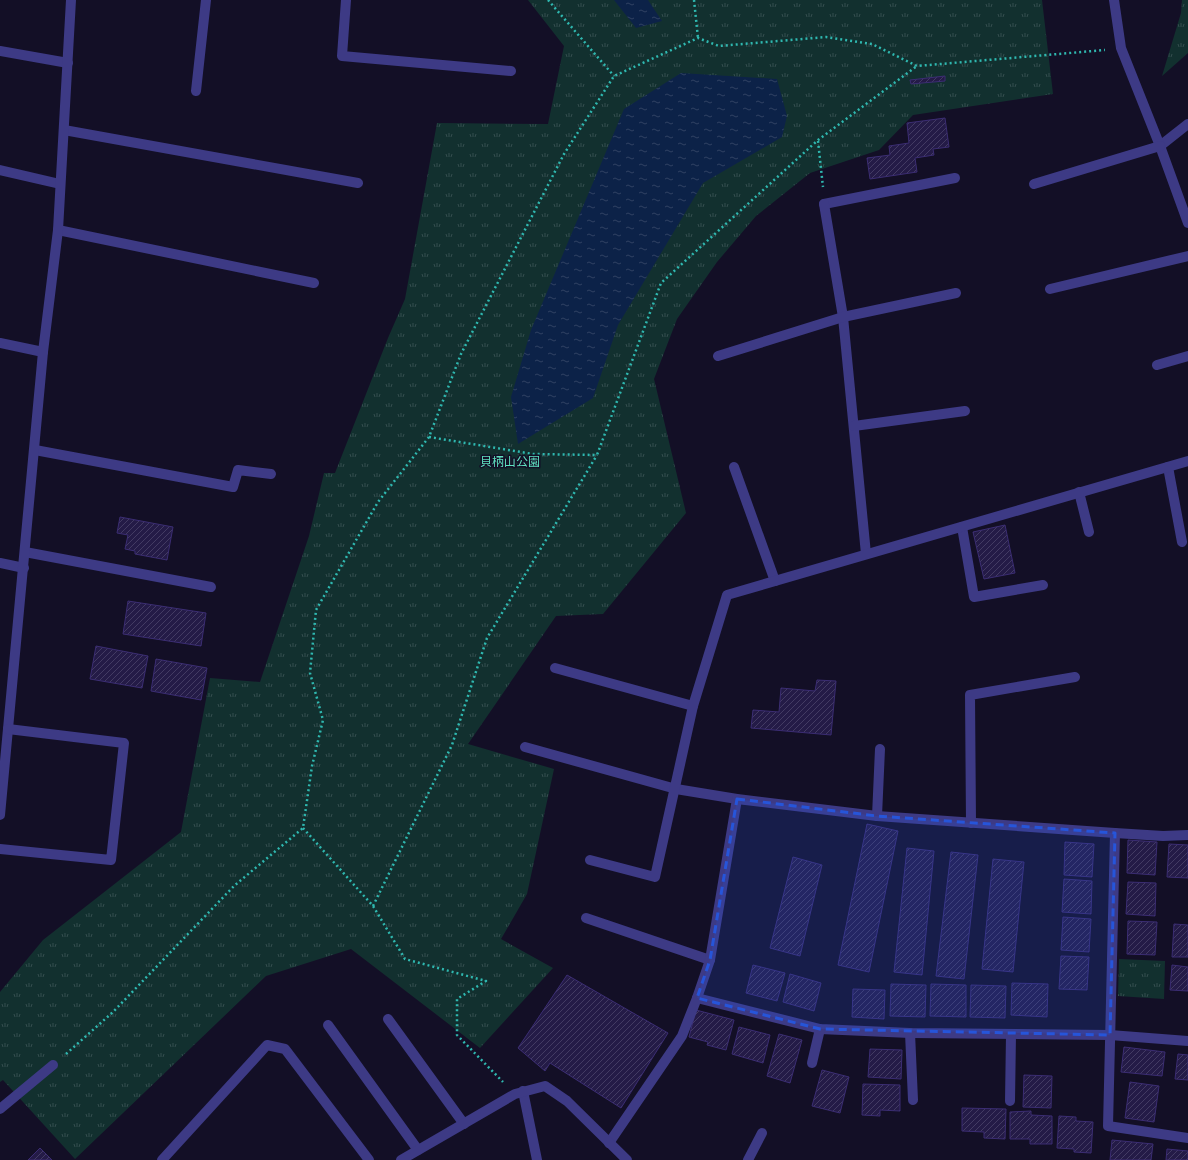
<svg xmlns="http://www.w3.org/2000/svg" width="1188" height="1160" viewBox="0 0 1188 1160" font-family="'Work Sans','Noto Sans JP',sans-serif">
<style>
.park{fill:url(#park-tufts)}
.water{fill:url(#water-ripples)}
.building{fill:url(#building-hatch);stroke:#3b2d73}
.lines{fill:none;stroke-linecap:round;stroke-linejoin:round}
.path{stroke:#2fb8b0;stroke-width:2.5;stroke-dasharray:2 3;stroke-linecap:butt}
.service{stroke:#3d3a85;stroke-width:10}
.minor{stroke:#3d3a85;stroke-width:10}
.marked{fill:#2655da;fill-opacity:0.2;stroke:#2655da;stroke-width:3;stroke-dasharray:8 5;stroke-linejoin:round}
.labels{text-anchor:middle;stroke-width:3;stroke-linejoin:round;paint-order:stroke}
.park-label{font-size:12px;fill:#5fe0c0;stroke:#130f26}
</style>
<defs>
<pattern id="park-tufts" width="24" height="20" patternUnits="userSpaceOnUse"><rect width="24" height="20" fill="#12302f"/><path d="M3 7l-1-3M5 7V3M7 7l1-3M15 17l-1-3M17 17v-4M19 17l1-3" fill="none" stroke="#344d4e"/></pattern>
<pattern id="water-ripples" width="26" height="14" patternUnits="userSpaceOnUse"><rect width="26" height="14" fill="#0c2248"/><path d="M2 4q2-2 4 0t4 0M15 11q2-2 4 0t4 0" fill="none" stroke="#2f4163"/></pattern>
<pattern id="building-hatch" width="6" height="6" patternUnits="userSpaceOnUse"><rect width="6" height="6" fill="#241b47"/><path d="M-1 1l2-2M0 6l6-6M5 7l2-2" fill="none" stroke="#433b63"/></pattern>
</defs>
<rect width="100%" height="100%" fill="#130f26"/>
<g class="park">
<path d="M528 0H1042L1053 94 913 115 879 150 810 173 756 216 717 262 677 319 654 379 686 513 603 614 556 616 468 744 554 769 527 894 501 939 553 968 480 1048 351 949 266 976 75 1159 3 1080 0 1082V992L43 940 181 832 210 678 260 682 309 536 324 473H335L388 338 405 299 437 123 548 124 564 46Z"/>
<path d="M1182 0H1188V53L1162 76 1181 13Z"/>
<path d="M1119 959 1165 961 1164 999 1118 996Z"/>
</g>
<g class="water">
<path d="M614 0H648L662 21 636 28Z"/>
<path d="M681 73 777 79 787 116 782 137 703 183 618 325 593 398 518 444 511 397 531 330 624 109Z"/>
</g>
<g class="building">
<path d="M945 76V81L911 84 910 80Z"/>
<path d="M945 118 949 147 933 149 934 155 915 158 917 172 870 179 867 158 890 155 889 146 909 143 907 123Z"/>
<path d="M120 517 173 527 167 560 135 554V551L125 549 128 535 117 533Z"/>
<path d="M1005 525 1015 573 984 579 973 532Z"/>
<path d="M128 601 206 613 201 646 123 634Z"/>
<path d="M96 646 148 656 142 688 90 679Z"/>
<path d="M156 659 207 668 201 700 151 691Z"/>
<path d="M817 680 836 681 831 735 751 728 753 710 779 712 781 688 815 691Z"/>
<path d="M867 824 898 831 869 972 838 965Z"/>
<path d="M1128 840 1157 842 1155 875 1127 873Z"/>
<path d="M1065 842 1094 844 1092 877 1064 875Z"/>
<path d="M1169 844 1188 845V878L1167 877Z"/>
<path d="M907 848 934 851 922 975 894 972Z"/>
<path d="M951 852 978 855 964 979 936 976Z"/>
<path d="M793 857 822 865 800 956 770 948Z"/>
<path d="M993 859 1024 862 1013 972 982 969Z"/>
<path d="M1064 879 1092 881 1091 914 1062 912Z"/>
<path d="M1128 882 1156 883 1155 916 1126 914Z"/>
<path d="M1063 917 1091 919 1089 952 1061 950Z"/>
<path d="M1128 921 1157 922 1155 955 1127 954Z"/>
<path d="M1174 924 1188 925V957H1172Z"/>
<path d="M1061 956 1089 957 1087 990 1059 989Z"/>
<path d="M753 965 785 973 777 1001 746 993Z"/>
<path d="M1172 965 1188 967V991L1170 990Z"/>
<path d="M790 974 821 983 814 1011 783 1002Z"/>
<path d="M567 975 668 1033 621 1108 550 1063 545 1071 518 1048Z"/>
<path d="M1012 983 1048 984 1047 1017 1011 1015Z"/>
<path d="M891 984 926 985 925 1017 890 1016Z"/>
<path d="M931 984 966 985V1017L930 1016Z"/>
<path d="M971 985 1006 986 1005 1018 970 1017Z"/>
<path d="M853 989 885 990 884 1019 852 1017Z"/>
<path d="M696 1010 734 1020 726 1050 707 1045 708 1042 689 1037Z"/>
<path d="M739 1027 770 1035 763 1063 732 1054Z"/>
<path d="M779 1034 802 1040 790 1083 767 1076Z"/>
<path d="M1124 1047 1165 1052 1162 1076 1121 1072Z"/>
<path d="M870 1049 902 1050 901 1079 868 1077Z"/>
<path d="M1178 1054 1188 1055V1080L1175 1079Z"/>
<path d="M822 1070 849 1077 840 1113 812 1106Z"/>
<path d="M1024 1075 1052 1076 1051 1108 1023 1107Z"/>
<path d="M1130 1082 1159 1086 1154 1122 1125 1118Z"/>
<path d="M863 1084 900 1085V1111L880 1110V1116L862 1115Z"/>
<path d="M962 1108 1006 1109 1005 1139 984 1138V1132L962 1131Z"/>
<path d="M1031 1111V1115L1052 1116V1144H1030V1139H1010V1112Z"/>
<path d="M1059 1116 1076 1117V1121L1093 1122 1091 1153 1074 1152V1149L1057 1148Z"/>
<path d="M1112 1140 1153 1144 1151 1160H1110Z"/>
<path d="M40 1148 52 1160H28Z"/>
<path d="M1167 1149 1188 1151V1160H1166Z"/>
</g>
<g class="lines">
<g class="path">
<path d="M548 0 614 76"/>
<path d="M694 0 698 38"/>
<path d="M818 141 823 187"/>
<path d="M429 437 533 454 597 455 661 283 818 140 917 66"/>
<path d="M303 828 373 906 405 959 486 981 457 999V1035L503 1082"/>
<path d="M373 906 452 745 487 638 597 455"/>
<path d="M66 1054 113 1012 234 886 303 828 312 766 323 720 310 673 316 610 378 502 429 437 461 354 564 154 614 76 698 38 719 46 826 37 872 44 917 66 1105 50"/>
</g>
<g class="service">
<path d="M0 51 68 63"/>
<path d="M1160 146 1188 124"/>
<path d="M0 170 60 184"/>
<path d="M824 204 955 178"/>
<path d="M1050 289 1188 256"/>
<path d="M35 450 233 487 238 470 271 474"/>
<path d="M1168 467 1182 542"/>
<path d="M1079 492 1089 532"/>
<path d="M25 552 211 587"/>
<path d="M0 563 24 568"/>
</g>
<g class="minor">
<path d="M346 0 342 56 511 71"/>
<path d="M1114 0 1121 48 1160 146 1188 223"/>
<path d="M196 91 206 0"/>
<path d="M64 130 358 183"/>
<path d="M1034 184 1160 146"/>
<path d="M824 204 843 317 866 554"/>
<path d="M58 230 314 283"/>
<path d="M0 343 43 352"/>
<path d="M718 356 843 317 956 293"/>
<path d="M1157 365 1188 356"/>
<path d="M854 426 965 411"/>
<path d="M734 467 775 581"/>
<path d="M962 527 974 597 1043 585"/>
<path d="M555 668 693 706"/>
<path d="M525 747 676 789 737 799 877 816 1115 833 1163 836 1188 835"/>
<path d="M0 815 43 352 58 230 71 0"/>
<path d="M877 816 880 749"/>
<path d="M971 823 970 695 1075 677"/>
<path d="M1115 833 1108 1126 1188 1138"/>
<path d="M0 849 111 860 124 743 8 729"/>
<path d="M590 860 655 877 693 706 727 595 1188 461"/>
<path d="M586 918 710 960"/>
<path d="M697 998 820 1029 910 1033 1110 1035 1188 1041"/>
<path d="M388 1019 464 1124"/>
<path d="M328 1025 418 1150"/>
<path d="M910 1033 913 1100"/>
<path d="M812 1063 820 1029"/>
<path d="M523 1091 537 1160"/>
<path d="M1010 1101 1011 1034"/>
<path d="M0 1109 53 1065"/>
<path d="M609 1143 682 1036 697 998 710 960 737 799"/>
<path d="M162 1160 267 1045 285 1049 369 1160"/>
<path d="M401 1160 515 1094 545 1086 567 1101 627 1160"/>
<path d="M748 1160 762 1133"/>
</g>
</g>
<path class="marked" d="M737 799 877 816 1115 833 1110 1035 820 1029 697 998 710 960Z"/>
<g class="labels">
<g class="park-label">
<text x="510" y="466">貝柄山公園</text>
</g>
</g>
</svg>
